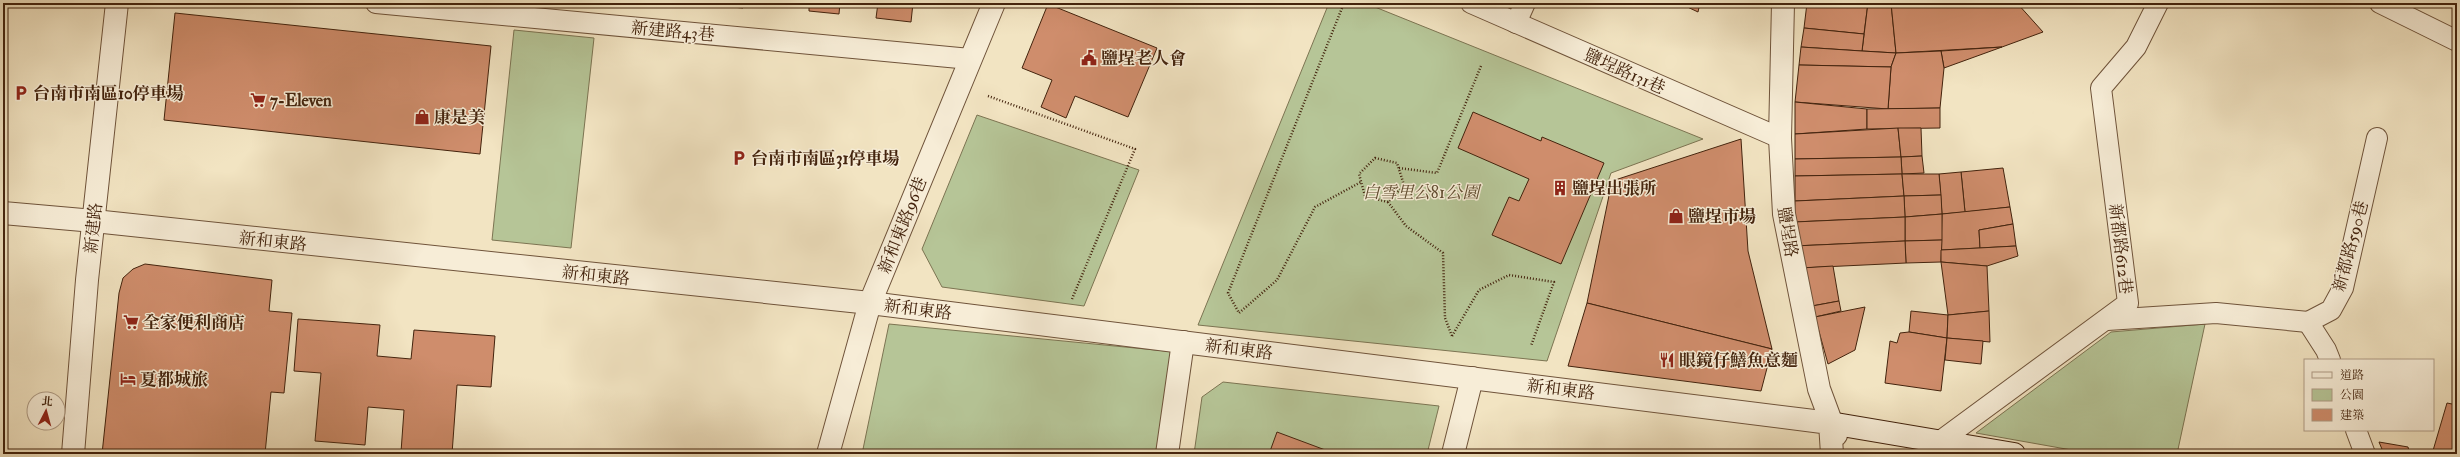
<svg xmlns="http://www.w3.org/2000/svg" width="2460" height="457" viewBox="0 0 2460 457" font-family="'IM FELL Double Pica','Noto Serif TC',serif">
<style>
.green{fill:#b6c597;stroke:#7c7452}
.building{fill:#cf8d6c;stroke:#43230d}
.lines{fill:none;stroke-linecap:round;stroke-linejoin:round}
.lane-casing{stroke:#6f533a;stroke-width:22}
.street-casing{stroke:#6f533a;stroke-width:24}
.secondary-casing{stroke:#43230d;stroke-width:24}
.path{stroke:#43230d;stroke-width:2.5;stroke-dasharray:1 2;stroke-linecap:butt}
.lane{stroke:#f7edd7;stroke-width:20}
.street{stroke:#f7edd7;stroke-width:22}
.secondary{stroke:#f7edd7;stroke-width:22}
.labels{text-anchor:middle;stroke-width:3;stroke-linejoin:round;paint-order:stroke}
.street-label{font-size:17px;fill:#43230d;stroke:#f7edd7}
.poi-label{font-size:17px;font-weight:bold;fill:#43230d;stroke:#f7edd7;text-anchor:start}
.park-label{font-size:17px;font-style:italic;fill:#604c30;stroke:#f7edd7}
</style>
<rect width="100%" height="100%" fill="#f2e4c2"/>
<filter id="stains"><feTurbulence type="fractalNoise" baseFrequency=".005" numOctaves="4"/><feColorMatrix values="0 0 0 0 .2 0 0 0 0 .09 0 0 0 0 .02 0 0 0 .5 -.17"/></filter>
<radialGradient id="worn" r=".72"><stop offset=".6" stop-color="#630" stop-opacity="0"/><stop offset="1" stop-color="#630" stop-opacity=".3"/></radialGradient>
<g class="green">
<path d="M1329 3H1365L1703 139 1611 173 1547 361 1198 325Z"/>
<path d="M514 30 594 38 571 248 492 240Z"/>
<path d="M977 115 1139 170 1084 306 942 287 922 249Z"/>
<path d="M889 324 1176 352 1160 454H862Z"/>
<path d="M2205 324 2177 454H2094L1976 433 2111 332Z"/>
<path d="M1223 382 1439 406 1427 454H1194L1202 397Z"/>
</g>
<g class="building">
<path d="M708 3H744L743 8 708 5Z"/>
<path d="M809 3H840L839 14 809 11Z"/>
<path d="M878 3H913L911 22 876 18Z"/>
<path d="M1679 3H1700L1698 12Z"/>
<path d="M1807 3H1868L1864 34 1804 28Z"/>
<path d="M1868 3H1891L1896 53 1862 51Z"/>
<path d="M1891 3H2017L2043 32 2002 47 1896 53Z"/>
<path d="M1048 4 1157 48 1128 117 1075 96 1066 118 1041 107 1052 80 1022 68Z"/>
<path d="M175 13 491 46 480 154 164 120Z"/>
<path d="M1804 28 1864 34 1862 51 1801 47Z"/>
<path d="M1801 47 1862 51 1896 53 1891 67 1799 65Z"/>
<path d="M2002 47 1944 68 1941 51Z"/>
<path d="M1941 51 1944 68 1940 108 1888 109 1891 67 1896 53Z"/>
<path d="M1799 65 1891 67 1888 109 1795 102Z"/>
<path d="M1795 102 1867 109V129L1795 134Z"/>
<path d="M1940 108V128L1867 129V109Z"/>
<path d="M1473 112 1541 141 1542 137 1604 163 1561 264 1492 235 1509 197 1519 201 1529 179 1458 148Z"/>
<path d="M1898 128 1901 157 1795 159V134Z"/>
<path d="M1898 128H1921L1922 156 1901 157Z"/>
<path d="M1741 139 1748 251 1772 349 1587 303 1612 181Z"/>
<path d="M1922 156 1924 173 1902 174 1901 157Z"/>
<path d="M1901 157 1902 174 1795 176V159Z"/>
<path d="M2003 168 2010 207 1965 212 1961 172Z"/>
<path d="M1961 172 1965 212 1942 214 1939 174Z"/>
<path d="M1902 174 1904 196 1795 201V176Z"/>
<path d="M1902 174H1939L1941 195 1904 196Z"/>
<path d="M1941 195 1942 214 1905 217 1904 196Z"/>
<path d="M1904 196 1905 217 1794 222 1795 201Z"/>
<path d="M2010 207 2013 224 1979 230 1980 248 1941 250 1942 214Z"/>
<path d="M1942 214V240L1905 241V217Z"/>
<path d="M1905 217V241L1794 246V222Z"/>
<path d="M2013 224 2016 246 1980 248 1979 230Z"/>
<path d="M1942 240 1941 262 1906 263 1905 241Z"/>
<path d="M1905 241 1906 263 1801 268 1794 246Z"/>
<path d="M2016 246 2018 256 1987 266 1941 262V250Z"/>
<path d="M1941 262 1987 266 1989 311 1948 315Z"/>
<path d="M145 264 272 280 269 311 292 313 284 393 271 392 265 454H102L119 293 123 278 133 269Z"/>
<path d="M1833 266 1839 301 1812 306 1801 268Z"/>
<path d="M1839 301 1841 311 1815 317 1812 306Z"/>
<path d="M1587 303 1772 349 1761 391 1568 366Z"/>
<path d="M1865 307 1855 350 1828 364 1815 317Z"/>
<path d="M1911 311 1948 315 1947 338 1909 332Z"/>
<path d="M1989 311 1990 342 1947 338 1948 315Z"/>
<path d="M298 319 380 325 377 356 411 359 414 330 495 336 491 387 457 385 452 454 401 452 404 410 368 407 365 445 315 441 321 373 294 371Z"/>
<path d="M1909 332 1947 338 1941 391 1885 383 1890 341 1897 343 1900 333Z"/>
<path d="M1947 338 1983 341 1981 364 1945 360Z"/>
<path d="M2447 403 2457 405V454H2432Z"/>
<path d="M1277 432 1336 454H1269Z"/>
<path d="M2379 442 2408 447 2410 454H2384Z"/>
</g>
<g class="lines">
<defs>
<g id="lane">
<path d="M376 3 970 59"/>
<path d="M1471 3 1780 138"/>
<path d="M2380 3 2457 41"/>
<path d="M1516 23 1525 3"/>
<path d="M2107 320 2216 313 2308 322"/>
<path d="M2330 360 2326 350 2308 322 2331 310 2343 288 2377 138"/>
<path d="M2356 430 2365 454"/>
<path d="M1939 442 2128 303 2101 88 2136 47 2158 3"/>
</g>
<g id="street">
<path d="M1783 3 1780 138 1784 214 1819 389 1836 435"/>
<path d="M3 213 94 221 870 303 1830 423 1832 454"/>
<path d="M73 454 87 280 117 3"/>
<path d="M828 454 870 303 994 3"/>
<path d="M1167 454 1183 342"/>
<path d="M1453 454 1472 378"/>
</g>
<path id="secondary" d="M1830 423 2014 454"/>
</defs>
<use href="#lane" class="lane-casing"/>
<use href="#street" class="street-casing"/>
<use href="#secondary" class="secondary-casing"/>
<g class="path">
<path d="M1342 8 1228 293 1239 313 1277 280 1315 207 1361 182"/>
<path d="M988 96 1135 149 1072 299"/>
<path d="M1375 158 1397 163 1404 185 1388 202 1365 196 1359 174Z"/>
<path d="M1399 168 1437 173 1481 66"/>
<path d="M1388 202 1406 226 1443 253 1445 318 1452 336"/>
<path d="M1452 336 1479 290 1509 275 1554 282 1531 346"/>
</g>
<use href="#lane" class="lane"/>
<use href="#street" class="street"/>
<use href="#secondary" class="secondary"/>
</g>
<defs>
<symbol id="civic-bare" viewBox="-9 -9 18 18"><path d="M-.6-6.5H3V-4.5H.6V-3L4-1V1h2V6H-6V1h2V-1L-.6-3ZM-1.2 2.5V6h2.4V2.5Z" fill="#8f2418" stroke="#f7edd7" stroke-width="2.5" paint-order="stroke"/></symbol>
<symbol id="parking-bare" viewBox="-9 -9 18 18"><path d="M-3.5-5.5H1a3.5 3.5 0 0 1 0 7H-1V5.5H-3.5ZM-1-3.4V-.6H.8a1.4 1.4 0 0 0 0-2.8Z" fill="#8f2418" stroke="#f7edd7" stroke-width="2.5" paint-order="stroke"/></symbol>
<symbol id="supermarket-bare" viewBox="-9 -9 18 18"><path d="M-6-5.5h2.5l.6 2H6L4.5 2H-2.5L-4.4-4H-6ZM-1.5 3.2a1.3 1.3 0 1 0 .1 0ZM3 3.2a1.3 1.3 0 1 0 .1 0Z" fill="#8f2418" stroke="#f7edd7" stroke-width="2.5" paint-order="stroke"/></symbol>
<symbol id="shop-bare" viewBox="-9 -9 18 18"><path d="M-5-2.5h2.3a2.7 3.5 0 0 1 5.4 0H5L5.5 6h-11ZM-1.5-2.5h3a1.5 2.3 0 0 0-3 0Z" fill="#8f2418" stroke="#f7edd7" stroke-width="2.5" paint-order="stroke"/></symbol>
<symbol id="building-bare" viewBox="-9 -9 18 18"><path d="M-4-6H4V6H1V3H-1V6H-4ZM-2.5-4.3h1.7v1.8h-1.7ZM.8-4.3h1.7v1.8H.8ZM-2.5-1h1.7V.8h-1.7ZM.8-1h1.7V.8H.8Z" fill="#8f2418" stroke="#f7edd7" stroke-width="2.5" paint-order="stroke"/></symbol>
<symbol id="restaurant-bare" viewBox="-9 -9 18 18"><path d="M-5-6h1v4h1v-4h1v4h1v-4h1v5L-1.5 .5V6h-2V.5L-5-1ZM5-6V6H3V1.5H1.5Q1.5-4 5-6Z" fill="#8f2418" stroke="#f7edd7" stroke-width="2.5" paint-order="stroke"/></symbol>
<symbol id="hotel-bare" viewBox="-9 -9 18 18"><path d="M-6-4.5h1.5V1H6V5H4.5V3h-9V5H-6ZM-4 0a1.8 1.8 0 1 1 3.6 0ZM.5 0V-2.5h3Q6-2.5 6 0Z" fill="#8f2418" stroke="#f7edd7" stroke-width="2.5" paint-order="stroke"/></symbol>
</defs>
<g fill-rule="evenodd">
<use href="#civic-bare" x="1078" y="47" width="22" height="22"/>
<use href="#parking-bare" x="10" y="82" width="22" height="22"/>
<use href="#supermarket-bare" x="247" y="89" width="22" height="22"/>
<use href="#shop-bare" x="411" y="106" width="22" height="22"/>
<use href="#parking-bare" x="728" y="147" width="22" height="22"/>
<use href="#building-bare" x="1549" y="177" width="22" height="22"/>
<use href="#shop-bare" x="1665" y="205" width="22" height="22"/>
<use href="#supermarket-bare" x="120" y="311" width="22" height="22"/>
<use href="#restaurant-bare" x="1656" y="349" width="22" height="22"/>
<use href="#hotel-bare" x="117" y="368" width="22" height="22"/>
</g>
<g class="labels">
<g class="street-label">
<text transform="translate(673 31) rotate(5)" y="6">新建路43巷</text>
<text transform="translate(1625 71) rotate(24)" y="6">鹽埕路131巷</text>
<text transform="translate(902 225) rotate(-68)" y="6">新和東路96巷</text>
<text transform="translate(93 228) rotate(-84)" y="6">新建路</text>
<text transform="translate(1788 232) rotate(81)" y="6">鹽埕路</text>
<text transform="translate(273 241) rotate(6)" y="6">新和東路</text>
<text transform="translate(2350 246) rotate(-75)" y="6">新都路590巷</text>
<text transform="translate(2121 249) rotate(83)" y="6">新都路612巷</text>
<text transform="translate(596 275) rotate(6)" y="6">新和東路</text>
<text transform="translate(918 309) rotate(7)" y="6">新和東路</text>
<text transform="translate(1239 349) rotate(7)" y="6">新和東路</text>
<text transform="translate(1561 389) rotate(7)" y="6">新和東路</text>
</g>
<g class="poi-label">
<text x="1101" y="64">鹽埕老人會</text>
<text x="33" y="99">台南市南區10停車場</text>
<text x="270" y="106">7-Eleven</text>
<text x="434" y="123">康是美</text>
<text x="751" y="164">台南市南區31停車場</text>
<text x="1572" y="194">鹽埕出張所</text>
<text x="1688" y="222">鹽埕市場</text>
<text x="143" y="328">全家便利商店</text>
<text x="1679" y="366">眼鏡仔鱔魚意麵</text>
<text x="140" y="385">夏都城旅</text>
</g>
<g class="park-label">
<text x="1421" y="198">白雪里公81公園</text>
</g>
</g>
<rect width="2460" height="457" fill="none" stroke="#f2e4c2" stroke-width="16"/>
<rect x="4" y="4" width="2452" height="449" fill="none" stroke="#43230d" stroke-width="2"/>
<rect x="8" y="8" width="2444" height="441" fill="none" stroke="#43230d"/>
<rect x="2304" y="359" width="130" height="72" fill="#f7edd7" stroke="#af9c86"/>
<rect x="2312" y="372" width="20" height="6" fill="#f7edd7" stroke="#af9c86"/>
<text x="2340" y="379" font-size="12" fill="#43230d">道路</text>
<rect x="2312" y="389" width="20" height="12" fill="#b6c597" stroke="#af9c86"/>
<text x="2340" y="399" font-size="12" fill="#43230d">公園</text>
<rect x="2312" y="409" width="20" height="12" fill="#cf8d6c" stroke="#af9c86"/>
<text x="2340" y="419" font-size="12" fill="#43230d">建築</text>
<g transform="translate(46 411) rotate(6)"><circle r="19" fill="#f7edd7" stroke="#af9c86"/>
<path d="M0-3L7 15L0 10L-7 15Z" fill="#8f2418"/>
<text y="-6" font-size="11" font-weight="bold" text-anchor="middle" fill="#43230d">北</text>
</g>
<rect width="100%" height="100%" filter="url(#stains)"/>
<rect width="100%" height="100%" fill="url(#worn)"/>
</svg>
